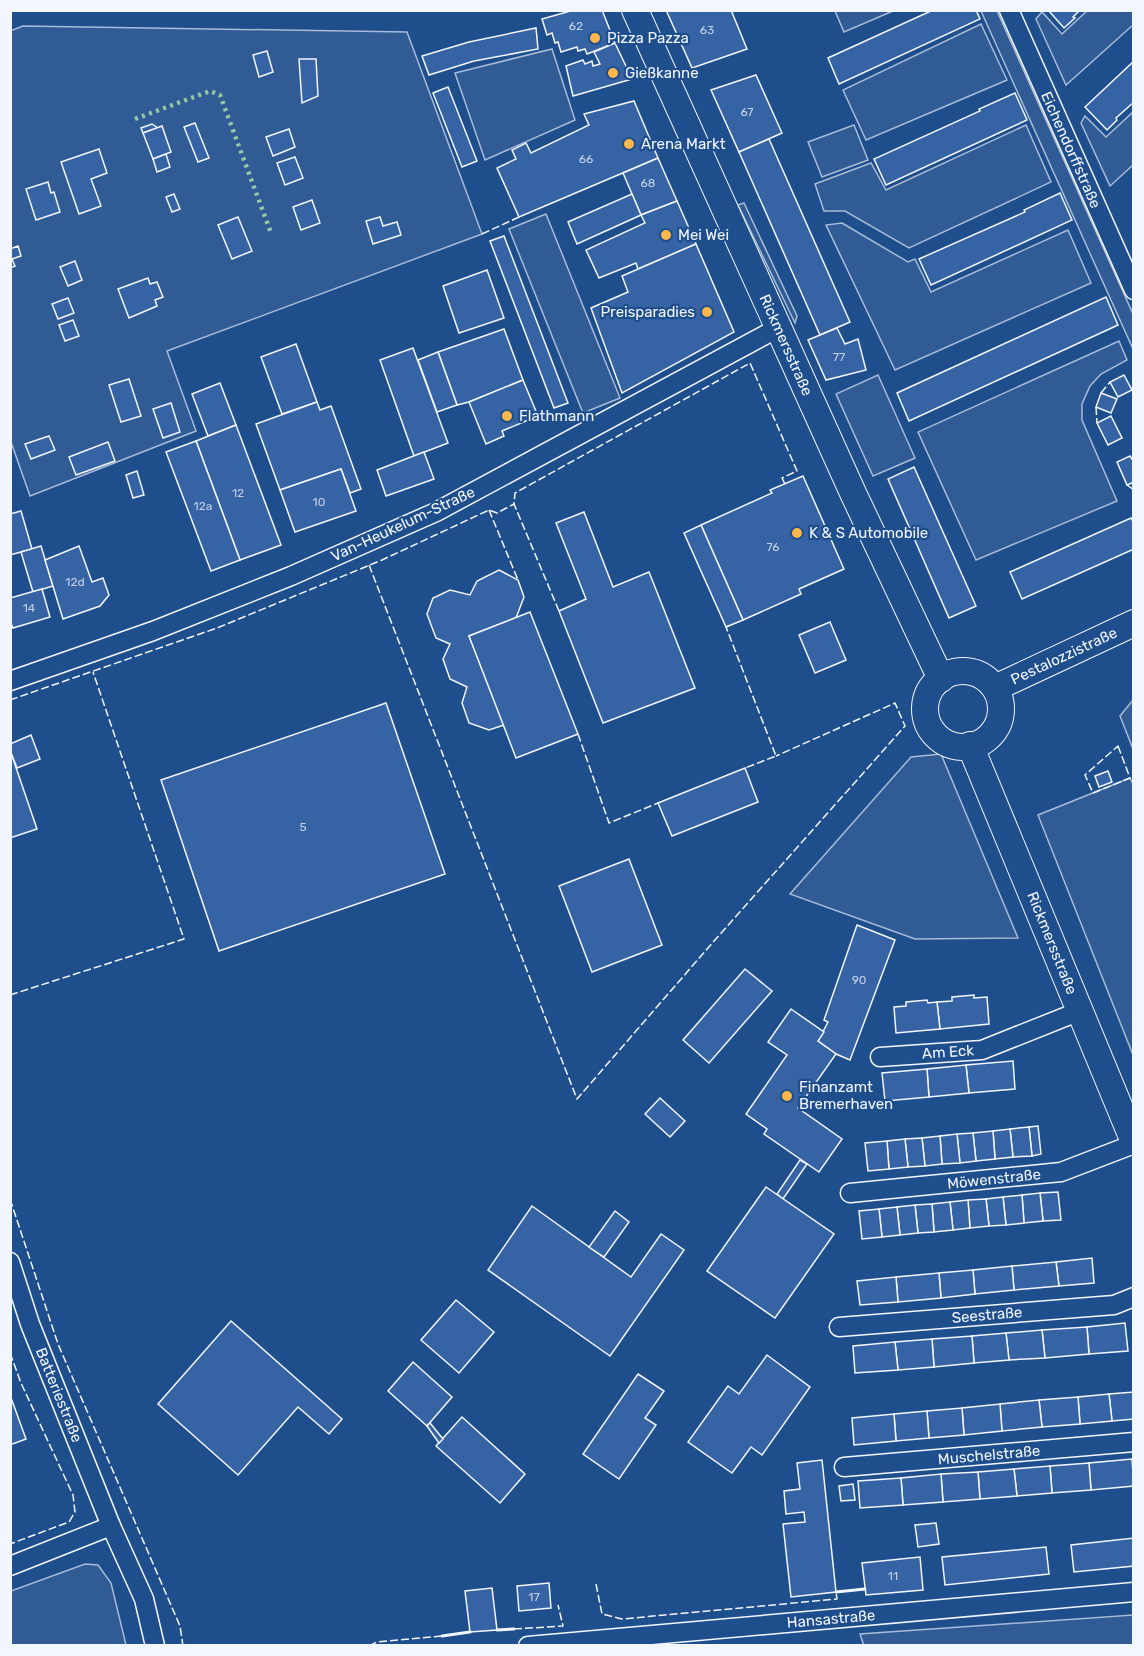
<svg xmlns="http://www.w3.org/2000/svg" width="1144" height="1656" viewBox="0 0 1144 1656" font-family="Rubik,sans-serif">
<style>
.built{fill:#305b95;stroke:#a8bbd7;stroke-width:1.5}
.building{fill:#3563a3;stroke:#f2f6ff;stroke-width:1.5}
.lines{fill:none;stroke-linecap:round;stroke-linejoin:round}
.street-casing{stroke:#f2f6ff;stroke-width:21}
.secondary-casing{stroke:#f2f6ff;stroke-width:28}
.street{stroke:#1f4e8c;stroke-width:18}
.secondary{stroke:#1f4e8c;stroke-width:26}
.hedge{stroke:#97c8a6;stroke-width:4.5;stroke-dasharray:3 4.5;stroke-linecap:butt}
.fence{stroke:#f2f6ff;stroke-width:1.5;stroke-dasharray:8 3;stroke-linecap:butt}
.wall{stroke:#f2f6ff;stroke-width:3}
.poi-dot{fill:#ffb74d;stroke:#1f4e8c;stroke-width:2}
.labels{text-anchor:middle;stroke-width:4.5;stroke-linejoin:round;paint-order:stroke}
.number-label{font-size:12px;fill:#c3d1e8}
.poi-label{font-size:15px;fill:#f2f6ff;stroke:#1f4e8c;text-anchor:start}
.street-label{font-size:15px;fill:#f2f6ff;stroke:#1f4e8c}
</style>
<rect width="100%" height="100%" fill="#1f4e8c"/>
<g class="built">
<path d="M1088 10 1133 11V25L1066 85 1036 19 1042 12 1062 34Z"/>
<path d="M835 11H893L844 32Z"/>
<path d="M981 11H997L1133 314V349Z"/>
<path d="M981 24 1007 80 866 140 843 90Z"/>
<path d="M23 26 407 32 482 234 167 351 196 431 30 496 10 439V31Z"/>
<path d="M552 49 575 120 485 160 455 73Z"/>
<path d="M1133 112V165L1110 186 1081 123 1085 116 1106 137Z"/>
<path d="M854 125 868 160 822 177 808 142Z"/>
<path d="M1026 125 1051 182 909 248 845 211H824L815 184 871 163 886 190Z"/>
<path d="M744 203 797 316 795 323 738 205Z"/>
<path d="M546 214 620 398 583 413 509 229Z"/>
<path d="M842 223 908 262 915 259 931 292 1068 230 1091 283 895 370 826 225Z"/>
<path d="M1119 341 1127 360 1101 374 1090 386 1082 404V420L1117 501 976 560 918 432Z"/>
<path d="M878 375 915 458 873 476 836 394Z"/>
<path d="M1133 700V749L1120 716Z"/>
<path d="M941 754 1018 938 915 939 790 894 911 757Z"/>
<path d="M1130 778 1134 786 1133 1055 1038 815Z"/>
<path d="M85 1564 98 1565 111 1583 126 1645H11V1591Z"/>
<path d="M1133 1615V1645L864 1646 860 1634Z"/>
</g>
<g class="building">
<path d="M574 10H602L615 43 587 54 585 49 578 51 577 47 561 52 558 42 555 43 552 33 547 35 542 19Z"/>
<path d="M666 10H731L747 49 692 68Z"/>
<path d="M976 10 980 19 839 84 828 58 933 10Z"/>
<path d="M1048 10H1080L1073 17 1075 18 1064 28Z"/>
<path d="M536 28 538 49 474 61 429 75 422 56 469 42Z"/>
<path d="M615 43 632 79 573 96 566 66 583 60 585 64 592 61 593 66 600 64 594 52Z"/>
<path d="M267 51 273 72 259 77 253 55Z"/>
<path d="M299 59H316L318 96 302 103Z"/>
<path d="M1133 62 1134 102 1116 118 1117 120 1107 130 1085 107Z"/>
<path d="M756 75 782 133 739 152 711 90Z"/>
<path d="M448 87 477 161 462 167 433 93Z"/>
<path d="M1015 93 1027 120 886 185 874 159 980 111 979 109Z"/>
<path d="M634 101 658 158 519 217 497 168 516 159 512 150 526 143 531 153 589 125 584 114Z"/>
<path d="M195 123 209 158 198 162 184 127Z"/>
<path d="M152 124 158 128 143 133 141 128Z"/>
<path d="M162 126 171 152 153 159 143 133Z"/>
<path d="M289 129 295 147 273 156 266 137Z"/>
<path d="M769 139 850 322 820 335 739 152Z"/>
<path d="M99 149 107 173 91 179 101 206 79 214 61 162Z"/>
<path d="M166 154 170 167 157 172 153 159Z"/>
<path d="M295 157 303 178 285 185 277 163Z"/>
<path d="M658 158 677 201 641 215 623 173Z"/>
<path d="M48 182 51 193 54 192 60 212 36 220 26 189Z"/>
<path d="M1060 193 1072 220 931 285 919 259 1025 212 1024 210Z"/>
<path d="M174 194 180 209 172 212 166 197Z"/>
<path d="M632 194 641 215 577 244 568 222Z"/>
<path d="M312 200 320 223 301 230 293 207Z"/>
<path d="M677 201 696 244 638 269 636 263 599 278 586 250 645 223 641 215Z"/>
<path d="M238 217 252 251 232 259 218 225Z"/>
<path d="M380 217 383 226 397 222 401 235 373 244 366 221Z"/>
<path d="M504 236 568 403 554 408 490 241Z"/>
<path d="M696 244 734 332 622 393 591 308 628 292 622 276Z"/>
<path d="M18 246 21 256 12 259 15 266 10 268V249Z"/>
<path d="M75 261 82 280 68 286 60 267Z"/>
<path d="M487 270 504 318 459 333 443 286Z"/>
<path d="M148 278 150 284 157 282 163 297 155 300 157 306 129 318 118 289Z"/>
<path d="M1106 297 1118 325 909 421 897 393Z"/>
<path d="M68 298 74 313 58 319 52 304Z"/>
<path d="M73 320 79 336 65 341 59 325Z"/>
<path d="M837 328 845 344 858 339 866 370 826 380 808 340Z"/>
<path d="M504 329 523 380 469 402 457 405 438 352Z"/>
<path d="M296 344 317 402 282 414 261 357Z"/>
<path d="M413 348 448 443 414 456 380 360Z"/>
<path d="M438 352 457 405 437 412 418 360Z"/>
<path d="M1124 375 1132 390 1118 397 1110 382Z"/>
<path d="M129 379 141 416 121 422 109 385Z"/>
<path d="M523 380 538 416 502 431 504 436 486 444 469 402Z"/>
<path d="M220 383 236 425 208 436 192 394Z"/>
<path d="M1101 393 1117 399 1111 413 1096 407Z"/>
<path d="M317 402 320 410 331 406 361 489 350 493 341 469 280 490 256 424Z"/>
<path d="M171 403 180 432 163 438 153 409Z"/>
<path d="M1111 416 1122 438 1108 445 1097 423Z"/>
<path d="M236 425 281 545 240 560 196 441Z"/>
<path d="M49 436 55 450 31 459 25 444Z"/>
<path d="M196 441 240 560 211 571 166 452Z"/>
<path d="M108 442 115 461 76 475 69 457Z"/>
<path d="M424 452 434 479 386 496 377 470Z"/>
<path d="M1130 456 1134 462V482L1127 485 1117 462Z"/>
<path d="M914 467 976 606 949 618 888 479Z"/>
<path d="M341 469 356 511 295 532 280 490Z"/>
<path d="M137 471 144 495 133 498 126 475Z"/>
<path d="M803 476 844 569 799 589 801 594 743 620 701 525 772 493 770 490Z"/>
<path d="M21 511 32 549 10 555V514Z"/>
<path d="M584 512 613 587 649 572 695 688 603 723 559 611 586 599 556 523Z"/>
<path d="M1131 518 1134 523V549L1022 599 1010 572Z"/>
<path d="M701 525 743 620 726 627 684 533Z"/>
<path d="M41 546 53 586 33 592 21 552Z"/>
<path d="M79 546 92 582 103 578 109 595 100 606 63 619 45 560Z"/>
<path d="M499 570 518 580 524 597 516 618 469 636 504 725 489 730 469 723 462 703 467 687 450 679 443 659 450 644 436 638 427 614 433 598 450 590 470 595 477 581Z"/>
<path d="M42 589 50 617 13 628 10 621V598Z"/>
<path d="M530 612 578 734 516 758 469 636Z"/>
<path d="M830 622 846 660 815 673 799 635Z"/>
<path d="M386 703 445 874 219 951 161 780Z"/>
<path d="M31 735 40 759 17 768 10 750V744Z"/>
<path d="M10 750 37 829 10 838Z"/>
<path d="M745 768 758 802 672 836 658 803Z"/>
<path d="M1108 771 1112 782 1099 787 1095 776Z"/>
<path d="M629 859 662 945 592 972 559 886Z"/>
<path d="M857 925 895 940 850 1060 836 1054 818 1041 828 1022 824 1020Z"/>
<path d="M745 969 772 991 709 1063 683 1040Z"/>
<path d="M974 995V998L987 997 989 1024 940 1029 937 1002 952 1001V997Z"/>
<path d="M927 1000 928 1003 937 1002 940 1029 896 1033 894 1007 906 1006V1002Z"/>
<path d="M791 1009 824 1032 818 1041 836 1054 798 1108 842 1139 819 1172 764 1134 767 1129 746 1114 787 1055 768 1042Z"/>
<path d="M1013 1061 1015 1089 969 1093 966 1065Z"/>
<path d="M966 1065 969 1093 929 1097 927 1069Z"/>
<path d="M927 1069 929 1097 885 1101 882 1073Z"/>
<path d="M660 1098 685 1121 670 1137 645 1114Z"/>
<path d="M1038 1126 1041 1154 1032 1156 1029 1127Z"/>
<path d="M1029 1127 1032 1156 1013 1157 1010 1129Z"/>
<path d="M1010 1129 1013 1157 995 1159 993 1131Z"/>
<path d="M993 1131 995 1159 976 1161 973 1133Z"/>
<path d="M973 1133 976 1161 960 1163 957 1134Z"/>
<path d="M957 1134 960 1163 942 1164 940 1136Z"/>
<path d="M940 1136 942 1164 925 1166 922 1138Z"/>
<path d="M922 1138 925 1166 908 1167 905 1139Z"/>
<path d="M905 1139 908 1167 889 1169 887 1141Z"/>
<path d="M887 1141 889 1169 868 1171 865 1143Z"/>
<path d="M800 1160 807 1164 783 1199 777 1194Z"/>
<path d="M766 1187 834 1234 775 1318 707 1271Z"/>
<path d="M1058 1192 1061 1220 1043 1221 1040 1193Z"/>
<path d="M1040 1193 1043 1221 1024 1223 1022 1195Z"/>
<path d="M1022 1195 1024 1223 1006 1225 1003 1197Z"/>
<path d="M1003 1197 1006 1225 989 1226 986 1199Z"/>
<path d="M986 1199 989 1226 970 1228 968 1200Z"/>
<path d="M968 1200 970 1228 953 1230 950 1202Z"/>
<path d="M950 1202 953 1230 934 1232 932 1204Z"/>
<path d="M932 1204 934 1232 918 1233 915 1205Z"/>
<path d="M915 1205 918 1233 900 1235 897 1207Z"/>
<path d="M532 1206 631 1277 661 1234 684 1250 610 1356 488 1270Z"/>
<path d="M897 1207 900 1235 882 1237 879 1209Z"/>
<path d="M879 1209 882 1237 862 1239 859 1211Z"/>
<path d="M615 1211 629 1222 604 1257 589 1247Z"/>
<path d="M1092 1258 1094 1283 1059 1286 1056 1262Z"/>
<path d="M1056 1262 1059 1286 1014 1290 1012 1266Z"/>
<path d="M1012 1266 1014 1290 975 1294 973 1270Z"/>
<path d="M973 1270 975 1294 941 1298 939 1273Z"/>
<path d="M939 1273 941 1298 898 1302 896 1277Z"/>
<path d="M896 1277 898 1302 860 1305 857 1281Z"/>
<path d="M456 1300 494 1332 459 1373 421 1340Z"/>
<path d="M231 1321 342 1419 329 1434 298 1407 238 1475 158 1404Z"/>
<path d="M1125 1323 1128 1351 1089 1354 1087 1327Z"/>
<path d="M1087 1327 1089 1354 1045 1358 1042 1330Z"/>
<path d="M1042 1330 1045 1358 1009 1360 1006 1333Z"/>
<path d="M1006 1333 1009 1360 974 1363 972 1336Z"/>
<path d="M972 1336 974 1363 934 1367 932 1339Z"/>
<path d="M932 1339 934 1367 898 1370 895 1342Z"/>
<path d="M895 1342 898 1370 855 1373 853 1346Z"/>
<path d="M767 1355 810 1387 762 1455 751 1447 732 1473 688 1442 728 1386 739 1394Z"/>
<path d="M413 1362 452 1397 427 1426 388 1391Z"/>
<path d="M638 1374 664 1391 645 1418 656 1425 619 1479 583 1454Z"/>
<path d="M1134 1392V1419L1112 1421 1109 1394Z"/>
<path d="M1109 1394 1112 1421 1080 1424 1078 1397Z"/>
<path d="M10 1395 26 1439 10 1445Z"/>
<path d="M1078 1397 1080 1424 1042 1427 1039 1400Z"/>
<path d="M1039 1400 1042 1427 1002 1431 1000 1404Z"/>
<path d="M1000 1404 1002 1431 964 1435 962 1408Z"/>
<path d="M962 1408 964 1435 929 1438 927 1411Z"/>
<path d="M927 1411 929 1438 896 1441 894 1414Z"/>
<path d="M894 1414 896 1441 854 1445 852 1418Z"/>
<path d="M462 1417 525 1474 500 1503 436 1446Z"/>
<path d="M430 1423 443 1439 439 1443 427 1426Z"/>
<path d="M1132 1459 1134 1486 1091 1490 1089 1463Z"/>
<path d="M822 1460 836 1592 791 1597 783 1524 805 1522 804 1512 786 1514 784 1491 800 1489 797 1463Z"/>
<path d="M1089 1463 1091 1490 1052 1493 1050 1466Z"/>
<path d="M1050 1466 1052 1493 1017 1496 1014 1469Z"/>
<path d="M1014 1469 1017 1496 980 1499 978 1472Z"/>
<path d="M978 1472 980 1499 943 1502 941 1474Z"/>
<path d="M941 1474 943 1502 903 1505 901 1478Z"/>
<path d="M901 1478 903 1505 860 1508 858 1481Z"/>
<path d="M853 1484 855 1500 841 1501 839 1486Z"/>
<path d="M936 1523 939 1544 918 1547 915 1525Z"/>
<path d="M1134 1538V1566L1074 1572 1071 1545Z"/>
<path d="M1046 1547 1049 1574 945 1585 942 1557Z"/>
<path d="M920 1557 923 1590 866 1595 862 1563Z"/>
<path d="M549 1583 551 1608 519 1611 517 1586Z"/>
<path d="M492 1588 497 1630 470 1632 465 1591Z"/>
</g>
<g class="lines">
<defs>
<g id="street">
<path d="M1009 10 1134 290"/>
<path d="M10 681 153 631 291 576 436 512 778 328"/>
<path d="M880 1057 982 1050 1080 1011"/>
<path d="M850 1193 1061 1172 1134 1144"/>
<path d="M10 1262 30 1324 111 1526 144 1599 155 1646"/>
<path d="M839 1327 1114 1305 1134 1297"/>
<path d="M844 1467 1134 1442"/>
<path d="M10 1566 111 1526"/>
<path d="M528 1646 1134 1592"/>
</g>
<g id="secondary">
<path d="M635 10 853 493 941 679"/>
<circle cx="963" cy="709" r="38"/>
<path d="M995 688 1134 623"/>
<path d="M970 745 1134 1142"/>
</g>
</defs>
<use href="#street" class="street-casing"/>
<use href="#secondary" class="secondary-casing"/>
<use href="#street" class="street"/>
<use href="#secondary" class="secondary"/>
<path class="hedge" d="M135 119 210 91 220 95 271 233"/>
<g class="fence">
<path d="M482 234 519 217"/>
<path d="M1101 393 1110 382"/>
<path d="M1096 407 1097 423"/>
<path d="M1127 485 1134 490"/>
<path d="M489 510 518 580"/>
<path d="M369 565 577 1099 714 941 905 726 895 703 776 756"/>
<path d="M559 611 514 504 515 493 750 363 797 471 782 478 785 484"/>
<path d="M729 626 726 627 776 756 745 768"/>
<path d="M10 700 217 628 382 560 489 510 497 513 514 504"/>
<path d="M578 734 609 823 658 803"/>
<path d="M1118 746 1130 778 1093 793 1085 775Z"/>
<path d="M10 995 184 939 93 672"/>
<path d="M10 1199 58 1344 180 1626 183 1646"/>
<path d="M10 1353 21 1383 73 1495 75 1512 69 1522 10 1544"/>
<path d="M596 1584 602 1614 622 1619 837 1599 836 1592"/>
<path d="M514 1629 563 1626 558 1605"/>
<path d="M369 1646 377 1642 442 1636"/>
</g>
<g class="wall">
<path d="M836 1592 865 1589"/>
<path d="M497 1630 514 1629"/>
<path d="M442 1636 470 1632"/>
</g>
</g>
<g class="poi-dot">
<circle cx="595" cy="38" r="6"/>
<circle cx="613" cy="73" r="6"/>
<circle cx="629" cy="144" r="6"/>
<circle cx="666" cy="235" r="6"/>
<circle cx="707" cy="312" r="6"/>
<circle cx="507" cy="416" r="6"/>
<circle cx="797" cy="533" r="6"/>
<circle cx="787" cy="1096" r="6"/>
</g>
<g class="labels">
<g class="number-label">
<text x="576" y="30">62</text>
<text x="707" y="34">63</text>
<text x="747" y="116">67</text>
<text x="586" y="163">66</text>
<text x="648" y="187">68</text>
<text x="839" y="361">77</text>
<text x="238" y="497">12</text>
<text x="319" y="506">10</text>
<text x="203" y="510">12a</text>
<text x="773" y="551">76</text>
<text x="75" y="586">12d</text>
<text x="29" y="612">14</text>
<text x="303" y="831">5</text>
<text x="859" y="984">90</text>
<text x="893" y="1580">11</text>
<text x="534" y="1601">17</text>
</g>
<g class="poi-label">
<text x="607" y="43">Pizza Pazza</text>
<text x="625" y="78">Gießkanne</text>
<text x="641" y="149">Arena Markt</text>
<text x="678" y="240">Mei Wei</text>
<text x="695" y="317" text-anchor="end">Preisparadies</text>
<text x="519" y="421">Flathmann</text>
<text x="809" y="538">K &amp; S Automobile</text>
<text x="799" y="1092">Finanzamt<tspan x="799" dy="17">Bremerhaven</tspan></text>
</g>
<g class="street-label">
<text transform="translate(1071 150) rotate(66)" y="5">Eichendorffstraße</text>
<text transform="translate(786 345) rotate(66)" y="5">Rickmersstraße</text>
<text transform="translate(403 524) rotate(-25)" y="5">Van-Heukelum-Straße</text>
<text transform="translate(1064 656) rotate(-25)" y="5">Pestalozzistraße</text>
<text transform="translate(1052 943) rotate(68)" y="5">Rickmersstraße</text>
<text transform="translate(948 1052) rotate(-4)" y="5">Am Eck</text>
<text transform="translate(994 1179) rotate(-6)" y="5">Möwenstraße</text>
<text transform="translate(987 1315) rotate(-5)" y="5">Seestraße</text>
<text transform="translate(59 1395) rotate(68)" y="5">Batteriestraße</text>
<text transform="translate(989 1455) rotate(-5)" y="5">Muschelstraße</text>
<text transform="translate(831 1619) rotate(-5)" y="5">Hansastraße</text>
</g>
</g>
<rect width="1144" height="1656" fill="none" stroke="#f2f6ff" stroke-width="24"/>
</svg>
